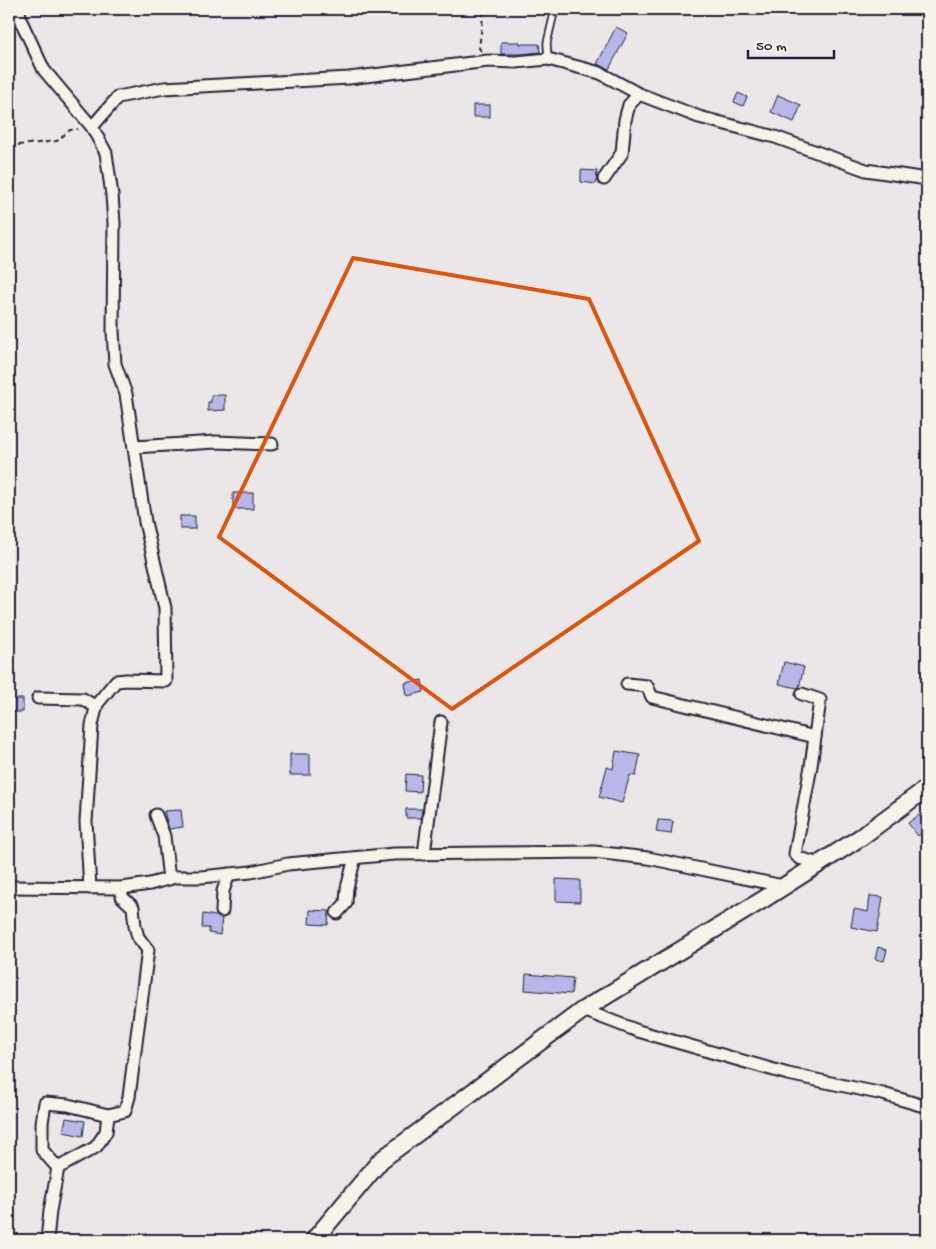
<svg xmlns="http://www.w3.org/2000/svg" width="936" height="1249" viewBox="0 0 936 1249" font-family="'Gochi Hand',sans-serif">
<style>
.building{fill:#b9b7e9;stroke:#22223b}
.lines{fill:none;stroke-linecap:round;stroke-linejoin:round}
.lane-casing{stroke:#22223b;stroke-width:9}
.street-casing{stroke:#22223b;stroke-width:15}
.secondary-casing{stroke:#22223b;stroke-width:20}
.path{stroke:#22223b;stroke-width:2;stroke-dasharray:5 4;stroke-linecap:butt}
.lane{stroke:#f7f3e8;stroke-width:5.5}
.street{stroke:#f7f3e8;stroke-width:11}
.secondary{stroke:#f7f3e8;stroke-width:16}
.marked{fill:none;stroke:#de560e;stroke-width:4;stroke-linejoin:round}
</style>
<rect width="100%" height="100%" fill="#ebe7e8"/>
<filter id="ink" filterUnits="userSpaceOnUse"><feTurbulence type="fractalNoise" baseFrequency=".02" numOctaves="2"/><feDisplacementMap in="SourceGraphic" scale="10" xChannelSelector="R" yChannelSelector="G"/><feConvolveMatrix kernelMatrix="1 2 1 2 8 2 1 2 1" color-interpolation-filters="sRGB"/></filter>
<g filter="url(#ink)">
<g class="building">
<path d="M616 27 628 33 609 69 597 64Z"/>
<path d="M501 42H520V44H539L540 52 523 54H501Z"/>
<path d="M738 93 747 97 743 106 734 102Z"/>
<path d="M778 95 801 105 794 122 771 112Z"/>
<rect x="473" y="105" width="17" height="12"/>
<path d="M581 170 597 171 596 184 581 182Z"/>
<path d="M211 395H225V410L208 411V402H211Z"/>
<rect x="233" y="493" width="20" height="16"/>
<rect x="180" y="516" width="15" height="13"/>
<path d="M784 662 804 667 799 687 797 688 779 684Z"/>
<path d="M422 680 424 692 407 696 405 683Z"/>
<rect x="9" y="699" width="14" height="13"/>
<path d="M616 751 640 755 636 776 630 775 622 803 599 797 607 767 613 769Z"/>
<rect x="290" y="754" width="20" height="21"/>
<path d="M406 774 421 775 420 792 405 791Z"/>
<path d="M406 809H422L421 818H406Z"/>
<path d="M181 810 183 827 169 829 164 811Z"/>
<path d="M919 815 927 826V828L918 836 908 823Z"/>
<path d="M658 820 673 821 671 834 656 832Z"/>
<path d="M556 879 580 880V902L556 901Z"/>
<path d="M870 896 883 897 877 932 851 927 854 909 868 912Z"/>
<path d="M310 910 329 911 328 925 309 924Z"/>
<path d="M203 914 216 916 222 918 220 935 209 933V928H202Z"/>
<path d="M878 947 887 950 884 961 875 959Z"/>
<path d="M526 974 573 978 571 994 525 990Z"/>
<path d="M66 1118 85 1121 83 1136 63 1132Z"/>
</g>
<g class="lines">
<defs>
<path id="lane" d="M548 59 547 43 555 9"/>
<g id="street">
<path d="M19 9 20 19 44 70 92 127 106 153 112 195 114 223 113 331 115 364 126 394 145 522 165 608 166 681 126 680 116 681 97 704 92 725 86 822 90 888"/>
<path d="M92 127 118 97 164 88 349 78 488 61 516 62 548 59 600 73 639 94 699 117 775 137 866 170 927 179"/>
<path d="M604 179 622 153 625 120 629 105 639 94"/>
<path d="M134 447 216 442 272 444"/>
<path d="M627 684 647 686 652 697 815 737"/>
<path d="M802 694 820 700 811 766 795 854 799 858 819 864"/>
<path d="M38 698 83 699 96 707"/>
<path d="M156 815 164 836 169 879"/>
<path d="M424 854 441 722"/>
<path d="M9 887 122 888 150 884 175 877H201L251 872 288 864 394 854 594 852 648 858 783 886"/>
<path d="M222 911 223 891 229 874"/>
<path d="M337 913 346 903 347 888 355 858"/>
<path d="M583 1010 638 1031 788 1074 883 1094 927 1107"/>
<path d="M58 1168 42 1150V1123L45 1103 68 1105 108 1115 125 1111 129 1097 148 950 138 937 135 926 133 907 122 897V888"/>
<path d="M47 1240 50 1211 58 1168 96 1147 106 1132 108 1115"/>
</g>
<path id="secondary" d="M314 1240 381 1160 583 1010 764 899 861 837 927 788"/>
</defs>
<use href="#lane" class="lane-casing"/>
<use href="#street" class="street-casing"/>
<use href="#secondary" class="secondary-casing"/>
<g class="path">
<path d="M481 51 479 48 484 9"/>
<path d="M9 146 57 141 70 130 78 129"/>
</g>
<use href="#lane" class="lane"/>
<use href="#street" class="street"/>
<use href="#secondary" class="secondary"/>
</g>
</g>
<path class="marked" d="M353 258 589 299 699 541 452 709 219 537Z"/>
<rect width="936" height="1249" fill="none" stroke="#f7f3e8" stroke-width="30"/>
<rect x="15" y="15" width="906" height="1219" fill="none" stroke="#22223b" stroke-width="2" filter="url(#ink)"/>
<path d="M748 50v8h86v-8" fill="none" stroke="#22223b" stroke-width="2.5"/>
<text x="756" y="50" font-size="15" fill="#22223b" stroke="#f7f3e8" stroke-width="4" paint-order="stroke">50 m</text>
</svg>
